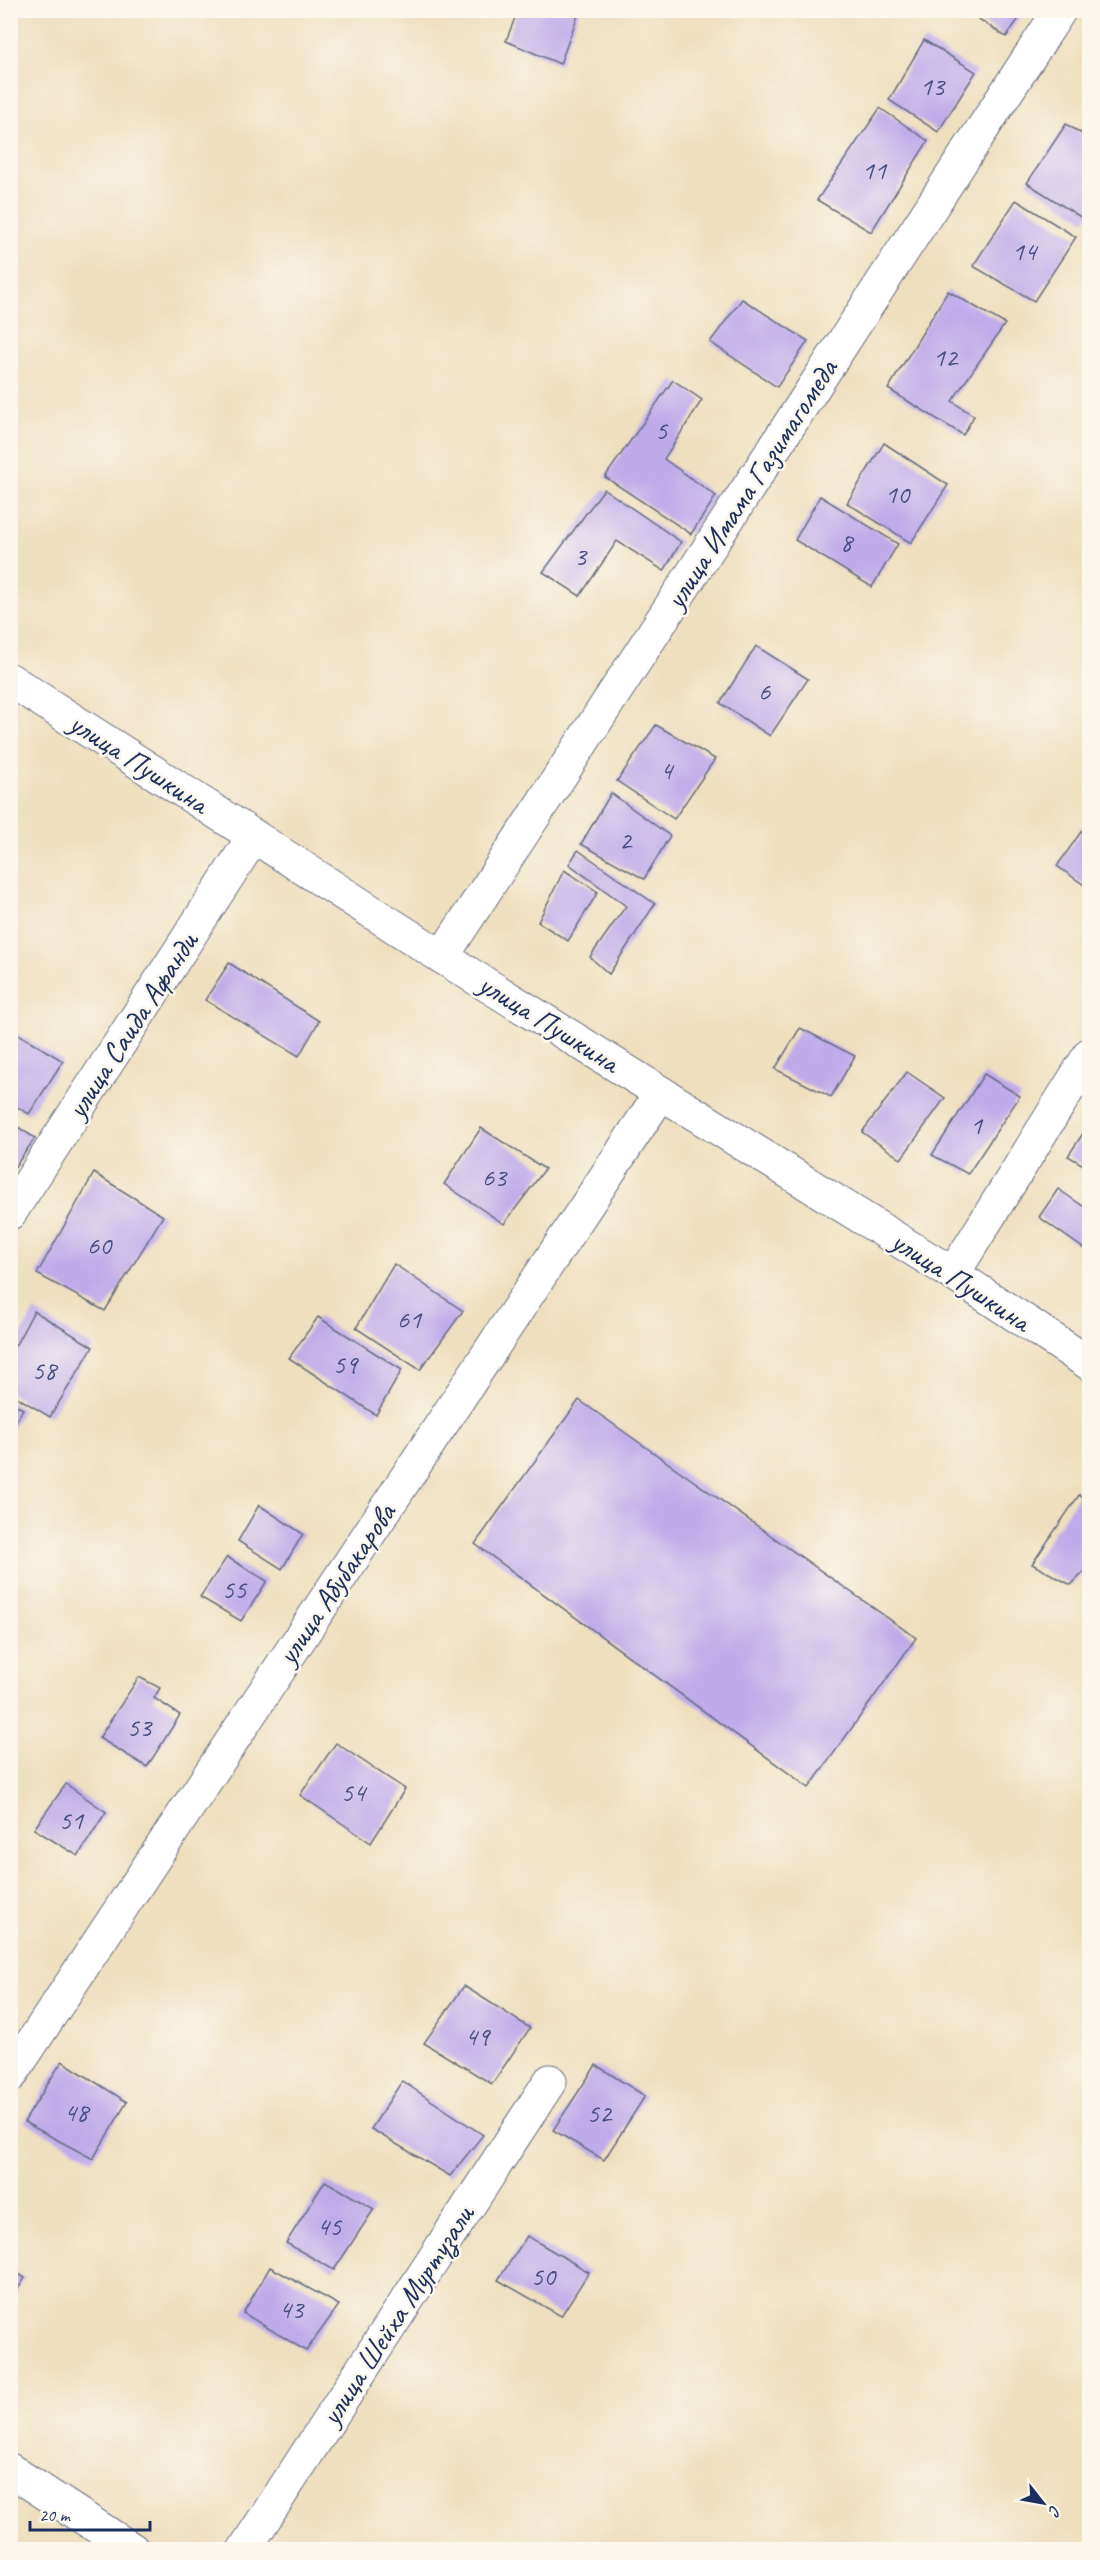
<svg xmlns="http://www.w3.org/2000/svg" width="1100" height="2560" viewBox="0 0 1100 2560" font-family="Caveat,sans-serif">
<style>
.building{fill:#bfabea}
.lines{fill:none;stroke-linecap:round;stroke-linejoin:round}
.minor-casing{stroke:#656d80;stroke-width:35}
.minor{stroke:#fff;stroke-width:33}
.labels{text-anchor:middle;stroke-width:5;stroke-linejoin:round;paint-order:stroke}
.number-label{font-size:27px;fill:#444e81}
.street-label{font-size:30px;fill:#1b2f5e;stroke:#fbf7ec}
</style>
<rect width="100%" height="100%" fill="#fbf7ec"/>
<filter id="ink" filterUnits="userSpaceOnUse"><feTurbulence type="fractalNoise" baseFrequency=".0167" numOctaves="2"/><feDisplacementMap in="SourceGraphic" scale="12" xChannelSelector="R" yChannelSelector="G"/><feConvolveMatrix kernelMatrix="1 2 1 2 8 2 1 2 1" color-interpolation-filters="sRGB"/></filter>
<filter id="wash" filterUnits="userSpaceOnUse"><feTurbulence type="fractalNoise" baseFrequency=".008" numOctaves="4" result="noise"/><feDisplacementMap in="SourceGraphic" scale="24" xChannelSelector="R" yChannelSelector="G"/><feGaussianBlur stdDeviation="1.35" result="paint"/><feColorMatrix in="noise" values="0 0 0 0 0 0 0 0 0 0 0 0 0 0 0 0 0 1.4 0 .05"/><feComposite in="paint" operator="in"/></filter>
<g filter="url(#wash)">
<rect width="100%" height="100%" fill="#eedfbe"/>
<g id="blocks">
<g class="building">
<path d="M518 10H580L560 64 506 41Z"/>
<path d="M965 10H1025L1006 37Z"/>
<path d="M924 40 976 72 938 132 889 100Z"/>
<path d="M880 108 928 141 871 232 817 200Z"/>
<path d="M1066 124 1090 139V212L1085 220 1027 183Z"/>
<path d="M1016 200 1076 237 1034 301 973 266Z"/>
<path d="M948 291 1005 324 952 401 974 416 963 435 888 389Z"/>
<path d="M742 299 808 341 777 387 710 342Z"/>
<path d="M673 380 702 400 664 459 716 496 691 534 605 477Z"/>
<path d="M884 443 948 485 911 543 847 503Z"/>
<path d="M604 489 681 542 664 571 617 541 580 596 543 572Z"/>
<path d="M820 496 898 544 872 587 795 540Z"/>
<path d="M756 646 808 679 770 736 720 703Z"/>
<path d="M656 725 715 759 674 819 617 781Z"/>
<path d="M611 793 670 836 644 879 581 844Z"/>
<path d="M1090 819V889L1057 866Z"/>
<path d="M578 850 655 904 609 974 590 957 626 906 569 864Z"/>
<path d="M564 870 598 892 568 941 538 922Z"/>
<path d="M229 963 319 1021 299 1056 205 1000Z"/>
<path d="M800 1028 855 1056 831 1097 775 1069Z"/>
<path d="M10 1029 63 1061 29 1114 10 1103Z"/>
<path d="M907 1072 945 1098 901 1159 862 1132Z"/>
<path d="M984 1074 1020 1096 968 1174 932 1155Z"/>
<path d="M10 1122 35 1138 10 1174Z"/>
<path d="M1090 1123V1169L1068 1156Z"/>
<path d="M481 1128 545 1169 504 1224 444 1184Z"/>
<path d="M94 1173 163 1216 105 1311 37 1274Z"/>
<path d="M1058 1189 1090 1211V1253L1039 1217Z"/>
<path d="M394 1264 463 1311 420 1370 356 1328Z"/>
<path d="M34 1311 93 1347 50 1417 10 1393V1344L15 1346Z"/>
<path d="M318 1317 402 1370 376 1415 289 1358Z"/>
<path d="M579 1400 916 1638 809 1788 475 1544Z"/>
<path d="M10 1402 23 1409 10 1432Z"/>
<path d="M1079 1495 1090 1502V1566L1071 1585 1032 1564Z"/>
<path d="M259 1505 303 1534 282 1569 238 1541Z"/>
<path d="M227 1557 267 1581 241 1621 200 1597Z"/>
<path d="M139 1677 160 1688 154 1698 180 1715 147 1767 99 1738Z"/>
<path d="M336 1743 405 1789 371 1843 300 1795Z"/>
<path d="M66 1784 106 1812 78 1856 34 1829Z"/>
<path d="M464 1986 530 2028 492 2084 424 2043Z"/>
<path d="M62 2061 127 2102 93 2159 24 2122Z"/>
<path d="M596 2065 645 2096 604 2160 553 2130Z"/>
<path d="M402 2081 483 2135 450 2176 371 2129Z"/>
<path d="M325 2181 374 2209 334 2270 286 2243Z"/>
<path d="M527 2236 589 2272 561 2316 498 2280Z"/>
<path d="M270 2267 339 2305 306 2351 243 2313Z"/>
<path d="M10 2269 25 2278 10 2301Z"/>
</g>
</g>
</g>
<g filter="url(#ink)">
<use href="#blocks" fill-opacity="0" stroke="#656d80" stroke-width="1.5"/>
<g class="lines">
<defs>
<g id="minor">
<path d="M10 680 442 957 953 1274 1090 1364"/>
<path d="M442 957 1060 10"/>
<path d="M10 1213 254 836"/>
<path d="M953 1274 1090 1054"/>
<path d="M10 2076 661 1093"/>
<path d="M10 2470 133 2550"/>
<path d="M244 2550 550 2081"/>
</g>
</defs>
<use href="#minor" class="minor-casing"/>
<use href="#minor" class="minor"/>
</g>
</g>
<g class="labels">
<g class="number-label">
<text x="932" y="95">13</text>
<text x="874" y="179">11</text>
<text x="1024" y="260">14</text>
<text x="945" y="366">12</text>
<text x="661" y="439">5</text>
<text x="897" y="503">10</text>
<text x="846" y="551">8</text>
<text x="580" y="565">3</text>
<text x="764" y="700">6</text>
<text x="666" y="779">4</text>
<text x="625" y="849">2</text>
<text x="976" y="1134">1</text>
<text x="494" y="1186">63</text>
<text x="99" y="1254">60</text>
<text x="409" y="1328">61</text>
<text x="345" y="1373">59</text>
<text x="44" y="1379">58</text>
<text x="234" y="1598">55</text>
<text x="139" y="1736">53</text>
<text x="353" y="1801">54</text>
<text x="71" y="1829">51</text>
<text x="477" y="2045">49</text>
<text x="76" y="2121">48</text>
<text x="599" y="2122">52</text>
<text x="329" y="2235">45</text>
<text x="543" y="2285">50</text>
<text x="291" y="2318">43</text>
</g>
<g class="street-label">
<text transform="translate(751 484) rotate(-57)" y="10">улица Имама Газимагомеда</text>
<text transform="translate(139 763) rotate(33)" y="10">улица Пушкина</text>
<text transform="translate(549 1023) rotate(32)" y="10">улица Пушкина</text>
<text transform="translate(132 1025) rotate(-57)" y="10">улица Саида Афанди</text>
<text transform="translate(961 1281) rotate(33)" y="10">улица Пушкина</text>
<text transform="translate(336 1584) rotate(-56)" y="10">улица Абубакарова</text>
<text transform="translate(397 2315) rotate(-57)" y="10">улица Шейха Муртузали</text>
</g>
</g>
<rect width="1100" height="2560" fill="none" stroke="#fbf7ec" stroke-width="36"/>
<g transform="translate(1043 2503) rotate(121)" stroke="#fbf7ec" stroke-width="4.5" paint-order="stroke">
<path d="M0-4.5L10 22L0 15L-10 22Z" fill="#1b2f5e"/>
<text y="-9" font-size="16" font-weight="bold" text-anchor="middle" fill="#1b2f5e">С</text>
</g>
<path d="M30 2521v9h120v-9" fill="none" stroke="#1b2f5e" stroke-width="3"/>
<text x="39" y="2521" font-size="18" fill="#1b2f5e" stroke="#fbf7ec" stroke-width="4.5" paint-order="stroke">20 m</text>
</svg>
